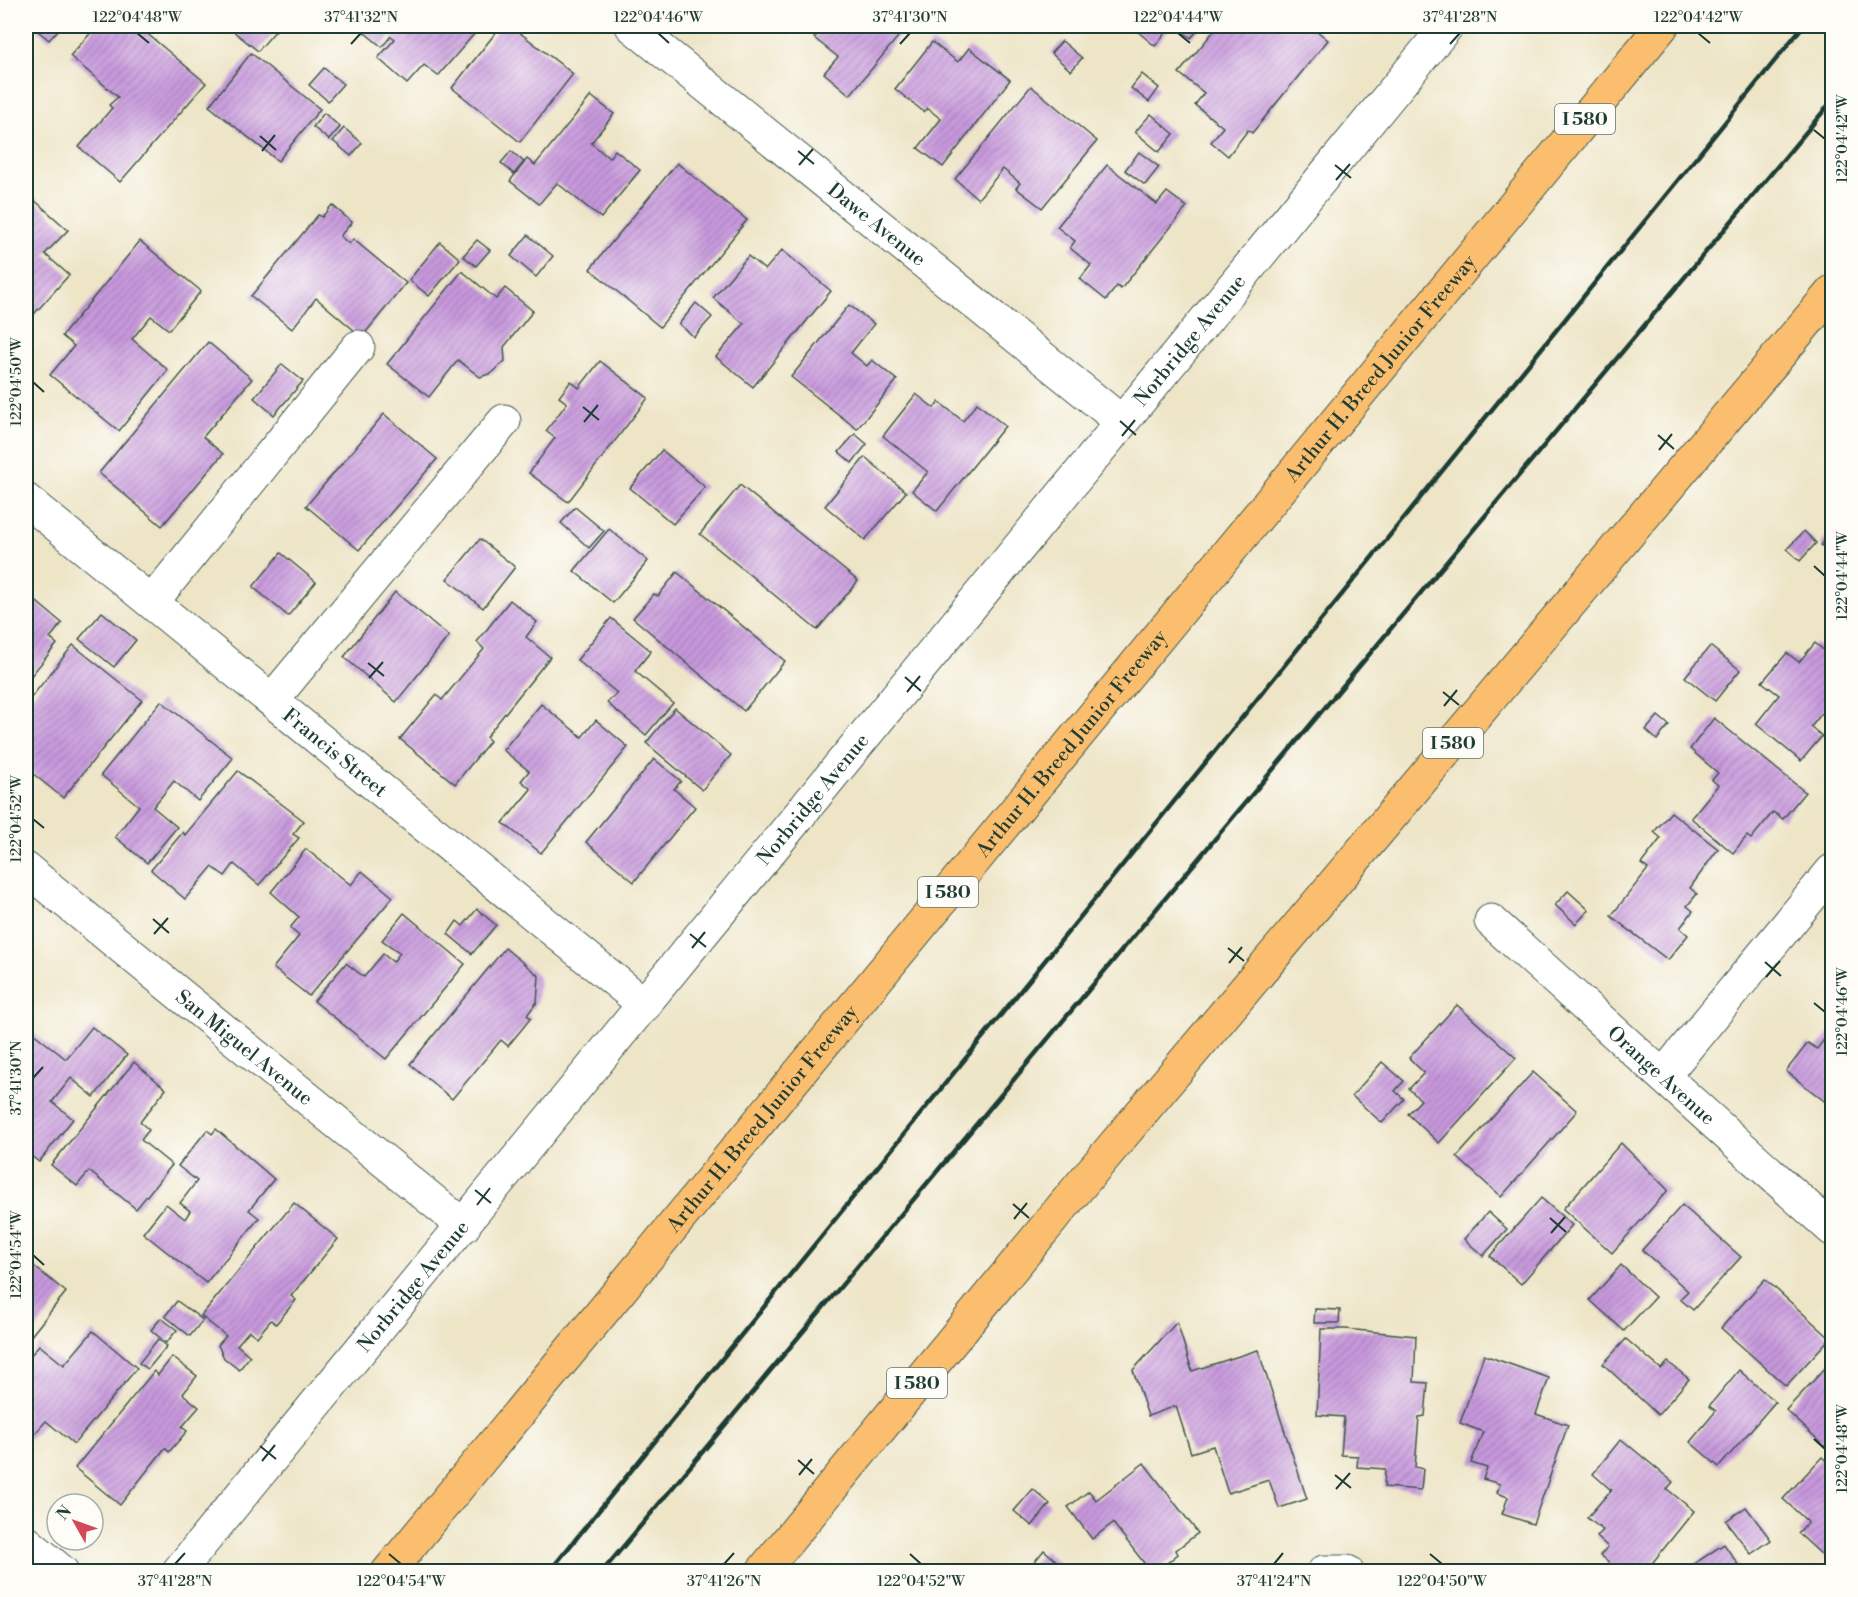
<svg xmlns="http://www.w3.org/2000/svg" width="1858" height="1597" viewBox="0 0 1858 1597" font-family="'Libre Bodoni',serif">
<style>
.building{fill:url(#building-hatch)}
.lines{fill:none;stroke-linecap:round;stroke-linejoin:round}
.minor-casing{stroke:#3e564a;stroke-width:35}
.highway-casing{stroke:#3e564a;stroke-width:35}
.minor{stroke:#fff;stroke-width:33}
.highway{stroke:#fabe6e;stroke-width:33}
.rail{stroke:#1f3d34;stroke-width:4.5}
.ticks{fill:none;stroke:#1f3d34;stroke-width:2}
.labels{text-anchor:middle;stroke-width:6;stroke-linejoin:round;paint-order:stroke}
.shield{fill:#fdfcf7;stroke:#62766e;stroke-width:1.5}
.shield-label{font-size:18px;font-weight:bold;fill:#1f3d34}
.street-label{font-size:20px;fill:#1f3d34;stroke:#fdfcf7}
.neatline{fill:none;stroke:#1f3d34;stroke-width:2}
.ticks-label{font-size:15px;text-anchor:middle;fill:#1f3d34}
</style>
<defs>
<pattern id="building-hatch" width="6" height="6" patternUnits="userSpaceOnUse" patternTransform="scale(1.5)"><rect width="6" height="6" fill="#c899dd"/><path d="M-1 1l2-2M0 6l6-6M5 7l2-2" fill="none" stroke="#a27eb4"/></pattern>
</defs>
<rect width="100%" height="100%" fill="#fdfcf7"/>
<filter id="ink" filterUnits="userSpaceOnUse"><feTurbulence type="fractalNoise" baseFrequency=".0167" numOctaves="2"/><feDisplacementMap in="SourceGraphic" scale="12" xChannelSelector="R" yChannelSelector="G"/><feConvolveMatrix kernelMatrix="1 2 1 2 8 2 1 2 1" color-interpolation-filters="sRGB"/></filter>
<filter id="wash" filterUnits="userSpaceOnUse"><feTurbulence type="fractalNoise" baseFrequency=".008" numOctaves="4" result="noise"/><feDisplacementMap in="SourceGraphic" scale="24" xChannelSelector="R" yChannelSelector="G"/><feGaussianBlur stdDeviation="1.35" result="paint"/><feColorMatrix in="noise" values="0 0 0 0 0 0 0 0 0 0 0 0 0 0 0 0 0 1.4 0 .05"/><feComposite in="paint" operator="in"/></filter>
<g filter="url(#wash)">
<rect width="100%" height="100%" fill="#eee5c7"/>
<g id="blocks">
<g class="building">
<path d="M32 26H62L49 40Z"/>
<path d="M97 26H138L206 83 120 182 79 147 112 108 109 105 118 97 70 56Z"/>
<path d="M227 26H272L277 29 258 51Z"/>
<path d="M361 26H481L438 76 424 65 407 84 378 58 395 39 391 36 382 47 359 28Z"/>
<path d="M501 26H511L573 74 520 142 452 88Z"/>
<path d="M810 26H907L850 95 824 73 838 57 814 38 819 33Z"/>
<path d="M1131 26H1171L1155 46Z"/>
<path d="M1175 26H1202L1191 38Z"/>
<path d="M1218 26H1311L1328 40 1252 133 1248 130 1228 156 1211 142 1223 127 1195 105 1204 93 1179 73Z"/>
<path d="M1062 41 1082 58 1071 71 1051 53Z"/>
<path d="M932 42 958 62 969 48 1010 80 943 167 918 148 941 119 927 108 924 112 895 89Z"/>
<path d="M251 53 320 109 278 161 209 106Z"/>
<path d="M324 68 343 84 328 101 309 85Z"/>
<path d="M1142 74 1159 88 1149 102 1131 88Z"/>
<path d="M1031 86 1097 141 1042 208 1016 188 1020 183 1003 169 978 199 955 179Z"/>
<path d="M591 96 614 114 591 143 609 158 615 150 640 170 601 218 557 183 539 204 510 181 527 159 535 165Z"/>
<path d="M324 113 340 127 329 140 313 127Z"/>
<path d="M1151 114 1174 134 1159 152 1135 132Z"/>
<path d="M344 128 362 143 351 156 333 141Z"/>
<path d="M511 151 524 162 514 174 501 163Z"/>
<path d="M1139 152 1159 167 1145 185 1125 170Z"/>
<path d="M677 163 747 220 660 327 590 269Z"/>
<path d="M1107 165 1157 204 1167 192 1187 207 1121 289 1117 286 1106 300 1080 279 1091 265 1070 248 1075 241 1057 227Z"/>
<path d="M32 198 68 230 45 254 69 275 26 323V206Z"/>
<path d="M332 205 352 222 340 236 349 244 353 239 406 283 362 337 316 298 292 329 251 296 318 215 322 217Z"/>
<path d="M528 235 553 256 536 277 511 256Z"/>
<path d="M477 240 490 250 476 266 463 256Z"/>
<path d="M140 241 201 291 169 330 151 316 132 339 168 370 119 431 50 375 74 346 62 336Z"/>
<path d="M440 242 460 259 429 296 409 280Z"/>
<path d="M782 250 831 291 753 387 716 357 744 324 713 298 748 256 765 270Z"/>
<path d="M462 271 496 299 505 288 533 311 504 347 505 361 492 373 480 377 458 360 429 397 387 364Z"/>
<path d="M696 303 712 317 694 337 679 324Z"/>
<path d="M849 305 874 324 851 353 867 366 872 360 897 380 857 429 791 377Z"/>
<path d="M208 342 252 379 203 437 223 454 162 526 99 473Z"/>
<path d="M600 361 648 398 568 502 529 473 555 438 546 431 567 403 559 397 571 381 579 388Z"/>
<path d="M282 364 303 381 274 415 254 398Z"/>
<path d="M916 394 934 408 939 402 963 421 977 403 1005 426 937 511 912 491 928 472 883 436Z"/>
<path d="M384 414 437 459 359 550 306 506Z"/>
<path d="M855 434 867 444 852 463 839 452Z"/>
<path d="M662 450 705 487 673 524 630 488Z"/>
<path d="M865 457 906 492 865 540 825 506Z"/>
<path d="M740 485 858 581 817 630 700 534Z"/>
<path d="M575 507 604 531 589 548 561 523Z"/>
<path d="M609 529 648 561 613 603 574 571Z"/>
<path d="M1804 531 1816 543 1800 561 1787 549Z"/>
<path d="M1830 534 1832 536V553L1821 545Z"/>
<path d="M480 539 515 567 483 608 447 579Z"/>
<path d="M281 553 316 582 288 616 253 587Z"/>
<path d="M677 572 785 661 744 711 633 618 654 594 658 596Z"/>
<path d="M395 592 449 636 396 702 344 657Z"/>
<path d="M26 593 62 623 50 638 57 644 26 682Z"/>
<path d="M510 600 537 622 526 637 550 657 486 737 490 741 455 784 400 739 436 695 442 700 484 649 477 642Z"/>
<path d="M102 612 136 640 114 667 79 639Z"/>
<path d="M611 618 651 651 635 671 673 703 646 735 607 703 617 693 577 660Z"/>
<path d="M1815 643 1832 657V700L1811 727 1822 736 1801 761 1756 724 1779 695 1762 682 1787 653 1799 662Z"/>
<path d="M73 645 142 700 63 798 26 768V722L30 717 26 714V704Z"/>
<path d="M1710 646 1740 670 1715 701 1685 677Z"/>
<path d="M161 701 233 758 198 801 174 781 153 807 177 827 147 863 115 837 139 806 101 775Z"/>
<path d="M541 704 582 737 596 720 628 747 541 853 503 823 531 789 521 781 529 771 503 750Z"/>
<path d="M675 708 731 755 702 790 646 743Z"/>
<path d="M1658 716 1669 725 1657 740 1646 730Z"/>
<path d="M1714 718 1805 792 1783 819 1773 812 1751 839 1747 836 1733 853 1691 818 1718 785 1712 780 1718 773 1690 749Z"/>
<path d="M654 759 681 781 674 789 695 807 634 882 586 842Z"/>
<path d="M238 771 304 821 293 834 299 838 259 885 234 864 225 876 212 867 185 899 151 870 183 832 185 835Z"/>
<path d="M1671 812 1718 849 1690 888 1697 894 1687 906 1693 911 1680 928 1688 935 1668 960 1611 916 1648 869 1641 864 1661 838 1654 832Z"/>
<path d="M306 849 351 885 362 871 393 897 309 996 273 968 299 936 290 928 299 917 271 892Z"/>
<path d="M1568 891 1589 910 1576 924 1555 905Z"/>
<path d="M477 909 496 925 472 954 448 934 457 921 463 926Z"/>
<path d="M404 913 465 964 386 1059 314 1001 346 963 364 977 383 954 393 962 400 953 382 940Z"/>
<path d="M505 948 539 976 537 1002 527 1015 531 1018 508 1046 501 1040 452 1099 410 1064Z"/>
<path d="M1457 1005 1516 1058 1439 1143 1408 1114 1421 1100 1409 1089 1424 1073 1409 1058Z"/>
<path d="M92 1027 127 1055 94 1097 71 1078 52 1102 73 1119 39 1162 26 1152V1032L28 1029 66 1059Z"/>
<path d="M1832 1029V1107L1786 1071 1808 1043 1817 1049Z"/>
<path d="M134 1062 166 1089 140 1122 149 1130 141 1140 172 1165 136 1209 89 1171 77 1186 51 1165Z"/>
<path d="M1382 1062 1404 1081 1395 1091 1404 1099 1382 1123 1352 1096Z"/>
<path d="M1533 1072 1577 1111 1501 1197 1457 1157Z"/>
<path d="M216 1129 274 1179 249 1210 259 1218 206 1283 143 1233 166 1204 185 1219 190 1211 180 1203 197 1181 178 1166 207 1130 212 1134Z"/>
<path d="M1621 1143 1668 1190 1612 1253 1563 1209Z"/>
<path d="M1541 1198 1572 1225 1521 1284 1490 1256Z"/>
<path d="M294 1203 338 1239 291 1296 296 1300 276 1324 271 1320 257 1337 249 1331 237 1345 250 1356 239 1370 224 1358 218 1345 226 1336 201 1316Z"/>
<path d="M1682 1205 1741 1257 1693 1310 1680 1299 1688 1291 1642 1250Z"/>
<path d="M1488 1212 1507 1229 1483 1256 1464 1239Z"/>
<path d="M26 1260 66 1292 26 1342Z"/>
<path d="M1621 1265 1655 1297 1624 1331 1590 1300Z"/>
<path d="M1765 1279 1830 1338 1786 1386 1721 1328Z"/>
<path d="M177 1301 203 1320 190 1336 165 1316Z"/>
<path d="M1315 1309 1340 1310 1339 1323H1314Z"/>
<path d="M161 1318 177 1330 166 1343 151 1330Z"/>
<path d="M1177 1322 1192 1371 1258 1350 1307 1499 1279 1508 1269 1480 1228 1493 1213 1446 1191 1453 1176 1406 1148 1416 1133 1370Z"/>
<path d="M1321 1329H1346L1416 1336 1414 1382 1428 1383 1425 1416 1419 1417 1415 1467 1423 1469 1421 1490 1384 1487 1385 1469 1357 1467 1358 1456 1341 1455 1344 1417 1317 1415Z"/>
<path d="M93 1331 137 1368 74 1444 46 1421 30 1439 26 1436V1361L39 1345 64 1365Z"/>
<path d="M158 1339 167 1346 148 1369 139 1363Z"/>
<path d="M1626 1339 1661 1369 1668 1362 1689 1379 1658 1415 1603 1364Z"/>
<path d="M1484 1355 1549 1378 1536 1414 1568 1425 1533 1524 1502 1514 1508 1497 1497 1493 1500 1484 1483 1479 1487 1468 1471 1463 1483 1432 1460 1423Z"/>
<path d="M172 1357 197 1376 183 1394 199 1407 182 1427 187 1431 169 1452 165 1448 120 1505 75 1468 154 1371 158 1375Z"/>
<path d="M1832 1361V1449L1830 1451 1786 1410Z"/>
<path d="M1739 1370 1775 1402 1719 1467 1690 1442 1716 1411 1709 1406Z"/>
<path d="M1621 1439 1673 1482 1667 1489 1694 1511 1645 1572H1601L1609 1562 1600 1555 1608 1547 1597 1537 1603 1530 1587 1518 1611 1490 1593 1474Z"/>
<path d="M1822 1457 1832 1466V1564L1798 1533 1808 1522 1783 1499Z"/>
<path d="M1144 1463 1198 1533 1176 1550 1178 1554 1156 1572H1151L1113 1523 1092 1539 1068 1507 1089 1491 1096 1500Z"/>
<path d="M1033 1489 1050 1504 1032 1526 1014 1511Z"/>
<path d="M1746 1507 1771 1540 1751 1554 1726 1521Z"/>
<path d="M1724 1544 1741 1569 1736 1572H1688L1686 1569Z"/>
<path d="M1044 1550 1069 1572H1026Z"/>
</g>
</g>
</g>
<g filter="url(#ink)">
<use href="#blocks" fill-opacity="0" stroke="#3e564a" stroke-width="1.5"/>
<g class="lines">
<defs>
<g id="minor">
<path id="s1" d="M632 26 1122 422"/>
<path id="s2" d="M26 500 645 1005"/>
<path d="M152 602 358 347"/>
<path d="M272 700 504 421"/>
<path id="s3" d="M26 869 464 1226"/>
<path id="s4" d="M1491 921 1832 1229"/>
<path d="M1663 1076 1832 871"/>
<path d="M26 1542 62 1572"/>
<path id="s5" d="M178 1572 1447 26"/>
<path d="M1324 1572H1347"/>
</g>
<g id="highway">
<path id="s6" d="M388 1572 1662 26"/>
<path d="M762 1572 1073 1194 1832 292"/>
</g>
</defs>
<use href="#minor" class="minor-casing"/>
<use href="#highway" class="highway-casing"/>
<use href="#minor" class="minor"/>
<use href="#highway" class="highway"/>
<g class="rail">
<path d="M549 1572 1803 26"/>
<path d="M602 1572 1832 101"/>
</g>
</g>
</g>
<path class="ticks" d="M137 33 149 43M658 33 669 43M1178 33 1190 43M1698 33 1710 43M351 44 361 33M900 44 910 33M1450 44 1460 33M1814 130 1825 139M260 136 276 150M262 151 275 135M798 151 814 164M799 165 813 149M1335 165 1351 178M1336 180 1350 164M33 382 44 392M583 407 599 420M1120 421 1136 435M584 422 598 405M1658 435 1674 449M1122 436 1135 420M1659 450 1672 434M1814 566 1825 576M368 663 384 676M905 677 921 691M369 678 383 662M907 692 920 676M1443 692 1459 705M1444 706 1457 690M33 819 44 828M153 919 169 933M154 934 168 918M690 934 706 947M692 948 705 932M1228 948 1244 961M1765 962 1781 976M1229 963 1242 947M1766 977 1780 961M1814 1003 1825 1012M33 1078 43 1067M475 1190 491 1203M1013 1204 1029 1218M477 1205 490 1188M1550 1218 1566 1232M1014 1219 1027 1203M1551 1233 1565 1217M33 1255 44 1265M1814 1439 1825 1449M260 1446 276 1459M798 1460 814 1474M262 1461 275 1445M799 1475 812 1459M1335 1475 1351 1488M1336 1489 1350 1473M389 1554 401 1564M910 1554 921 1564M1430 1554 1442 1564M175 1564 185 1553M724 1564 734 1553M1274 1564 1283 1553"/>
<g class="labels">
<g class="shield">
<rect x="1555" y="104" width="60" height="30" rx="4.5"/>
<rect x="1423" y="728" width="60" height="30" rx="4.5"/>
<rect x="918" y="877" width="60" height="30" rx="4.5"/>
<rect x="887" y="1368" width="60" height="30" rx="4.5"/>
</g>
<g class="shield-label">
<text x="1585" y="125">I 580</text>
<text x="1453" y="749">I 580</text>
<text x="948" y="898">I 580</text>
<text x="917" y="1389">I 580</text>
</g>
<g class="street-label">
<text dy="7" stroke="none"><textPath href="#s1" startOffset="315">Dawe Avenue</textPath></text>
<text dy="7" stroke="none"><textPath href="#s5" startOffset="1594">Norbridge Avenue</textPath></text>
<text dy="7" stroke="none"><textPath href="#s6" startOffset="1560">Arthur H. Breed Junior Freeway</textPath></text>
<text dy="7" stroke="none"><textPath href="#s6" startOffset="1074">Arthur H. Breed Junior Freeway</textPath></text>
<text dy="7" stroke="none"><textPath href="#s2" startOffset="399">Francis Street</textPath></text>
<text dy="7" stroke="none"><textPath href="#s5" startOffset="1000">Norbridge Avenue</textPath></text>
<text dy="7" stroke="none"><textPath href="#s3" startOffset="282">San Miguel Avenue</textPath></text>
<text dy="7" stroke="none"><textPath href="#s4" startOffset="230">Orange Avenue</textPath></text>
<text dy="7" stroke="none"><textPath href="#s6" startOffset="588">Arthur H. Breed Junior Freeway</textPath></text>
<text dy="7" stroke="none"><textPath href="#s5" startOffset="370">Norbridge Avenue</textPath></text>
</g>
</g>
<rect width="1858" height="1597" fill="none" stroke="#fdfcf7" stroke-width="66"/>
<g transform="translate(75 1522) rotate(310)"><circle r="28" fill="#fdfcf7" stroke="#a4b0a9" stroke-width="1.5"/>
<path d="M0-4.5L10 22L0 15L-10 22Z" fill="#d1495b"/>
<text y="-9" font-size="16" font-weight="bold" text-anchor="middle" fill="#1f3d34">N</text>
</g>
<rect x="33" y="33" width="1792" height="1531" class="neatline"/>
<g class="ticks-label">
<text x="137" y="22">122°04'48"W</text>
<text x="361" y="22">37°41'32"N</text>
<text x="658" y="22">122°04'46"W</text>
<text x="910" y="22">37°41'30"N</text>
<text x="1178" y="22">122°04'44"W</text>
<text x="1460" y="22">37°41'28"N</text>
<text x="1698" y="22">122°04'42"W</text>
<text transform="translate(1842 139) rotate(-90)" y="5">122°04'42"W</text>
<text transform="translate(16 382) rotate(-90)" y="5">122°04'50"W</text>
<text transform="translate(1842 576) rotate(-90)" y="5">122°04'44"W</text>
<text transform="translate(16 819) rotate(-90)" y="5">122°04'52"W</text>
<text transform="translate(1842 1012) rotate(-90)" y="5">122°04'46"W</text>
<text transform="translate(16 1078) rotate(-90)" y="5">37°41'30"N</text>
<text transform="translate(16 1255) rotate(-90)" y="5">122°04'54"W</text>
<text transform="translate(1842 1449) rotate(-90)" y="5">122°04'48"W</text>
<text x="175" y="1586">37°41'28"N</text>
<text x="401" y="1586">122°04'54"W</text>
<text x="724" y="1586">37°41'26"N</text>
<text x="921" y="1586">122°04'52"W</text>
<text x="1274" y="1586">37°41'24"N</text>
<text x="1442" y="1586">122°04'50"W</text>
</g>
</svg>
